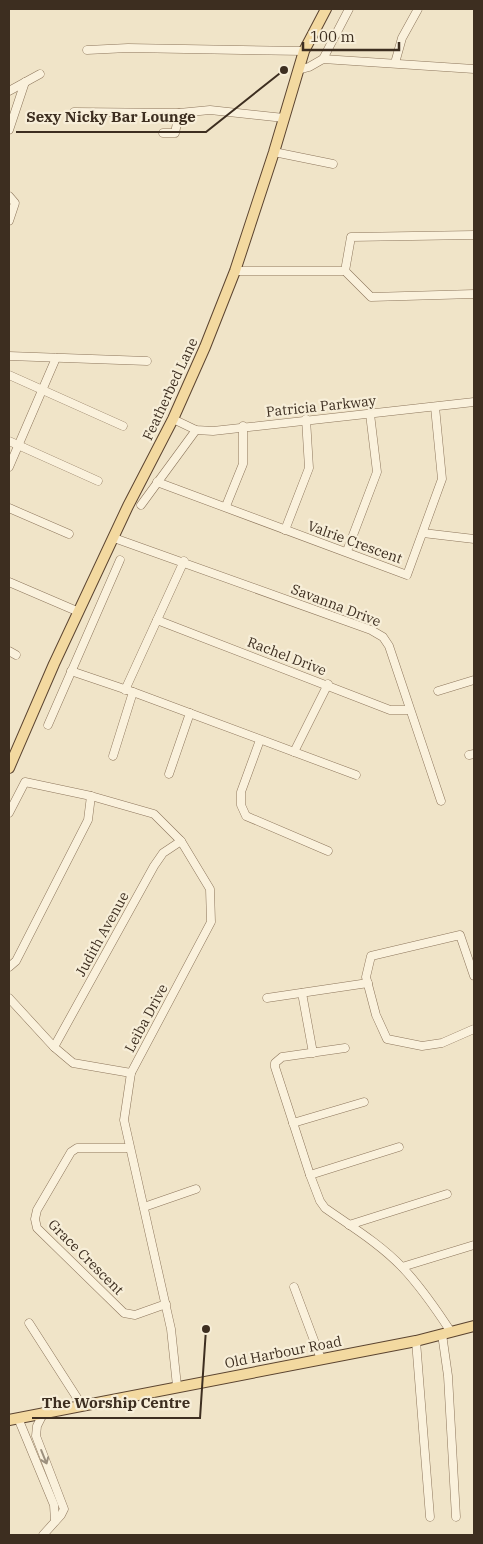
<svg xmlns="http://www.w3.org/2000/svg" width="483" height="1544" viewBox="0 0 483 1544" font-family="'IBM Plex Serif',serif">
<style>
.lines{fill:none;stroke-linecap:round;stroke-linejoin:round}
.minor-casing{stroke:#8d765c;stroke-width:9}
.major-casing{stroke:#5b4430;stroke-width:12}
.minor{stroke:#faf1dc;stroke-width:8}
.major{stroke:#f3d9a0;stroke-width:10}
.oneway{stroke:#9c907e}
.labels{text-anchor:middle;stroke-width:4.5;stroke-linejoin:round;paint-order:stroke}
.street-label{font-size:14px;fill:#3d2e20;stroke:#f7eed8}
.leader{fill:none;stroke:#3d2e20;stroke-width:2}
.callout-dot{fill:#3d2e20;stroke:#f7eed8;stroke-width:2}
.callout-label{font-size:15px;text-anchor:middle;font-weight:bold;fill:#3d2e20;stroke:#f7eed8;stroke-width:4.5;stroke-linejoin:round;paint-order:stroke}
</style>
<rect width="100%" height="100%" fill="#f0e4c8"/>
<g class="lines">
<defs>
<g id="minor">
<path d="M87 50 128 48 304 51"/>
<path d="M323 59 349 9"/>
<path d="M395 63 402 38 418 9"/>
<path d="M298 70 309 67 323 59 474 69"/>
<path d="M9 91 40 74"/>
<path d="M74 112 179 113 210 110 284 118"/>
<path d="M9 130 25 82"/>
<path d="M163 133H175L179 113"/>
<path d="M274 152 333 164"/>
<path d="M9 196 15 203 9 221"/>
<path d="M235 271H345"/>
<path d="M345 271 351 237 474 235"/>
<path d="M345 271 371 297 474 294"/>
<path d="M9 356 147 361"/>
<path d="M9 375 123 426"/>
<path d="M173 419 196 430 213 431 474 402"/>
<path d="M9 441 98 481"/>
<path d="M9 467 56 358"/>
<path d="M157 482 407 575 442 479 435 407"/>
<path d="M141 505 196 430"/>
<path d="M226 506 243 464V426"/>
<path d="M9 508 69 534"/>
<path d="M285 530 309 468 306 419"/>
<path d="M423 533 474 539"/>
<path d="M114 538 371 630 383 637 389 646 441 801"/>
<path d="M347 551 377 472 370 414"/>
<path d="M9 582 79 612"/>
<path d="M157 620 390 710H409"/>
<path d="M9 651 16 655"/>
<path d="M71 671 133 692 356 775"/>
<path d="M125 690 184 561"/>
<path d="M438 691 474 680"/>
<path d="M48 725 120 560"/>
<path d="M260 740 241 792V805L246 816 328 851"/>
<path d="M294 752 328 684"/>
<path d="M469 755 474 754"/>
<path d="M113 756 133 692"/>
<path d="M169 774 190 713"/>
<path d="M9 813 25 782 91 796 154 814 181 841 210 889 211 922 131 1073 124 1120 171 1329 177 1386"/>
<path d="M9 967 16 961 88 820 91 796"/>
<path d="M474 976 460 935 371 956 366 977 376 1015 387 1039 422 1046 442 1043 474 1029"/>
<path d="M302 993 313 1053"/>
<path d="M9 998 54 1047 73 1063 131 1073"/>
<path d="M267 998 368 983"/>
<path d="M54 1047 154 866 163 853 181 841"/>
<path d="M345 1048 282 1057 275 1063V1067L310 1175 320 1201 325 1208C352 1227 380 1244 402 1267 421 1287 436 1309 451 1332"/>
<path d="M293 1123 364 1102"/>
<path d="M129 1148H77L71 1152 37 1210 35 1219 37 1228 124 1313 135 1315 166 1304"/>
<path d="M310 1175 399 1147"/>
<path d="M144 1207 196 1189"/>
<path d="M349 1225 447 1194"/>
<path d="M402 1267 474 1245"/>
<path d="M294 1287 321 1359"/>
<path d="M29 1323 81 1404"/>
<path d="M442 1334 448 1376 456 1517"/>
<path d="M416 1341 430 1517"/>
<path d="M18 1418 54 1505 55 1521"/>
<path d="M43 1535 61 1515 64 1509 36 1436 37 1426 44 1412"/>
</g>
<g id="major">
<path d="M9 768 54 664 128 506 173 419 205 347 235 271 274 152 304 51 326 9"/>
<path d="M9 1420 416 1341 474 1326"/>
</g>
</defs>
<use href="#minor" class="minor-casing"/>
<use href="#major" class="major-casing"/>
<use href="#minor" class="minor"/>
<use href="#major" class="major"/>
</g>
<defs><path id="oneway-shaft" d="M-6 0H5M1.5-3L5.5 0L1.5 3" fill="none" stroke-width="1.6" stroke-linecap="round" stroke-linejoin="round" transform="scale(1.25)"/></defs>
<use class="oneway" href="#oneway-shaft" transform="translate(44 1457) rotate(68)"/>
<g class="labels">
<g class="street-label">
<text transform="translate(170 389) rotate(-65)" y="5">Featherbed Lane</text>
<text transform="translate(321 406) rotate(-6)" y="5">Patricia Parkway</text>
<text transform="translate(355 542) rotate(20)" y="5">Valrie Crescent</text>
<text transform="translate(336 605) rotate(21)" y="5">Savanna Drive</text>
<text transform="translate(287 656) rotate(21)" y="5">Rachel Drive</text>
<text transform="translate(102 934) rotate(-61)" y="5">Judith Avenue</text>
<text transform="translate(146 1018) rotate(-62)" y="5">Leiba Drive</text>
<text transform="translate(86 1257) rotate(45)" y="5">Grace Crescent</text>
<text transform="translate(283 1352) rotate(-11)" y="5">Old Harbour Road</text>
</g>
</g>
<path class="leader" d="M284 70L206 132H16M206 1329L200 1418H32"/>
<g class="callout-dot">
<circle cx="284" cy="70" r="5"/>
<circle cx="206" cy="1329" r="5"/>
</g>
<g class="callout-label">
<text x="111" y="122">Sexy Nicky Bar Lounge</text>
<text x="116" y="1408">The Worship Centre</text>
</g>
<rect width="483" height="1544" fill="none" stroke="#3d2e20" stroke-width="20"/>
<path d="M303 42v8h96v-8" fill="none" stroke="#3d2e20" stroke-width="2.5"/>
<text x="310" y="42" font-size="15" fill="#3d2e20" stroke="#f7eed8" stroke-width="4" paint-order="stroke">100 m</text>
</svg>
